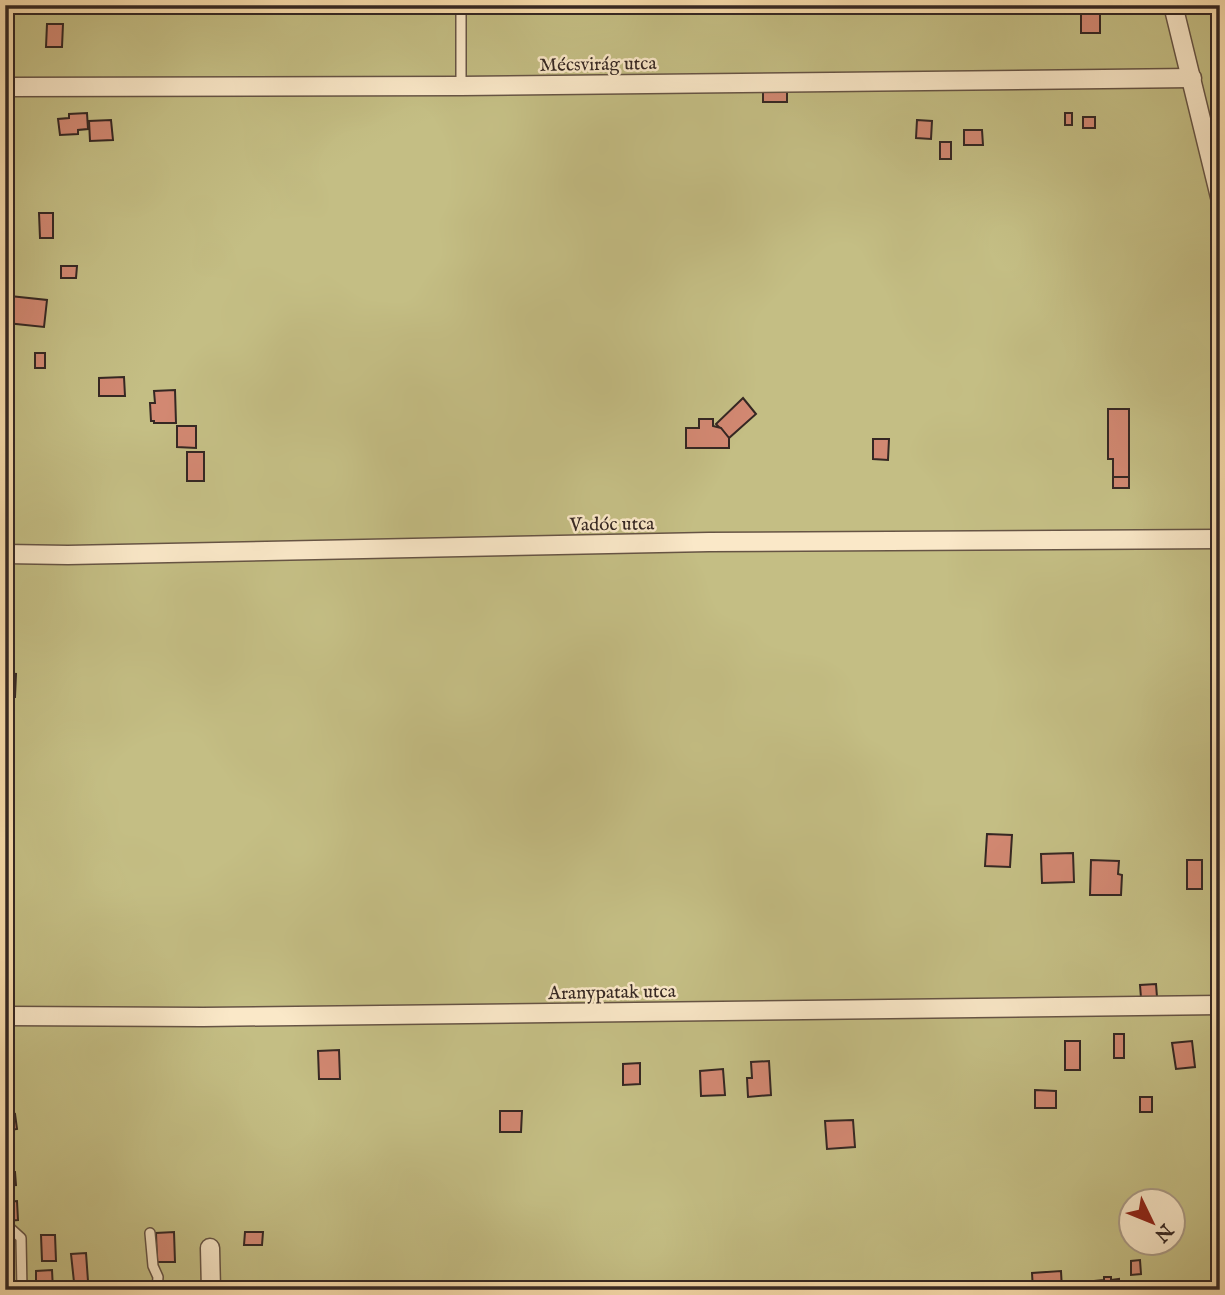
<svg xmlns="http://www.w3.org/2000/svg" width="1225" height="1295" viewBox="0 0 1225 1295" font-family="'IM FELL English',serif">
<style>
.green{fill:#c4be84;stroke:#7c7254;stroke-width:2;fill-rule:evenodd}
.building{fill:#d28872;stroke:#352723;stroke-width:2}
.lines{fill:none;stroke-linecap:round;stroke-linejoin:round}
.service-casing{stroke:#665445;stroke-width:12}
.minor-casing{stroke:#665445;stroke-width:21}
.service{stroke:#fae8c8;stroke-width:9}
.minor{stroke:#fae8c8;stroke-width:18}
.labels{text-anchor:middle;stroke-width:5;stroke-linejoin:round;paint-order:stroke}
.street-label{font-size:19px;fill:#352723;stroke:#fae8c8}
</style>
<rect width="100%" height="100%" fill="#f8dcab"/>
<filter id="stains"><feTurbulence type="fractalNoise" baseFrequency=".00286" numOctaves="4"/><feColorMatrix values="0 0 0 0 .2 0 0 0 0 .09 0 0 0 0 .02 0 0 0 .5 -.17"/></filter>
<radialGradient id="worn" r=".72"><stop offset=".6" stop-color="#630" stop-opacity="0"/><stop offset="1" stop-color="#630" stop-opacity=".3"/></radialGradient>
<path class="green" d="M5 5H1220V1290H5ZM1130 1200H1172V1242H1130Z"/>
<g class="building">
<rect x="1081" y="11" width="19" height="22"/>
<path d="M47 24H63L62 47H46Z"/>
<rect x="763" y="86" width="24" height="16"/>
<path d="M87 113 88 129 78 130V134L60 135 58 119 69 118V114Z"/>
<rect x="1065" y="113" width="7" height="12"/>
<rect x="1083" y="117" width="12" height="11"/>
<path d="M111 120 113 140 90 141 89 121Z"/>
<path d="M917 120 932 121 931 139 916 138Z"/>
<path d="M964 130H982L983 145H964Z"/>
<rect x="940" y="142" width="11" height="17"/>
<path d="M39 213H53V238H40Z"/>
<path d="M61 266H77L76 278H61Z"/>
<path d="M10 296 47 300 44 327 7 323Z"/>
<rect x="35" y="353" width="10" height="15"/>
<path d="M124 377 125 396H99V378Z"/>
<path d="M175 390 176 423H154V421H151L150 403H155L154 391Z"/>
<path d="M743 398 756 414 729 438 716 424Z"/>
<path d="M1108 409H1129V477H1113V459H1108Z"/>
<path d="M699 419H713V426L721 428 729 438V448H686V428H699Z"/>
<path d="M177 426H196V448L177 447Z"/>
<path d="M873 439H889L888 460 873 459Z"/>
<rect x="187" y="452" width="17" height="29"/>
<rect x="1113" y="477" width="16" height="11"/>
<rect x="5" y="592" width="2" height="24"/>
<path d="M5 673 16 674 15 697H5Z"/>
<path d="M987 834 1012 835 1010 867 985 866Z"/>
<path d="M1073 853 1074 882 1042 883 1041 854Z"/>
<path d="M1091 860 1119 861 1118 874 1122 875 1121 895H1090Z"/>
<rect x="1187" y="860" width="15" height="29"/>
<path d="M1156 984 1157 997 1141 998 1140 985Z"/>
<rect x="1114" y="1034" width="10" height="24"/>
<rect x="1065" y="1041" width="15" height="29"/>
<path d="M1192 1041 1195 1067 1176 1069 1172 1043Z"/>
<path d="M339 1050 340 1079H319L318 1051Z"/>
<path d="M769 1061 771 1095 748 1097 747 1078H752L751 1062Z"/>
<path d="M640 1063V1084L623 1085V1064Z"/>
<path d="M723 1069 725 1095 701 1096 700 1071Z"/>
<path d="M1035 1090 1056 1091V1108H1035Z"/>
<rect x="1140" y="1097" width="12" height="15"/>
<path d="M500 1111H522L521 1132H500Z"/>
<path d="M15 1114 17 1129 5 1131V1116Z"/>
<path d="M853 1120 855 1147 827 1149 825 1121Z"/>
<path d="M15 1172 16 1185 5 1186V1173Z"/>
<path d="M17 1201 18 1220 5 1221V1202Z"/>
<path d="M174 1232 175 1262H157L156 1233Z"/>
<path d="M245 1232H263L262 1245H244Z"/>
<path d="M41 1235H55L56 1261H42Z"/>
<path d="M86 1253 88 1281 74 1282 71 1254Z"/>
<path d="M1140 1260 1141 1274 1131 1275V1261Z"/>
<path d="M52 1270 53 1290H36V1271Z"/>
<path d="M1061 1271 1062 1290H1033L1032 1273Z"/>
<path d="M1104 1277H1111V1280L1119 1279V1290H1096L1095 1281 1104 1280Z"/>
<rect x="231" y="1282" width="29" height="8"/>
</g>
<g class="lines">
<defs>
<g id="service">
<path d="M461 5V86"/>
<path d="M5 1229 10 1228 21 1238 22 1290"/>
<path d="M150 1233 153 1266 158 1277 157 1290"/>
</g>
<g id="minor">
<path d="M1173 5 1220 197"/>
<path d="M5 87 461 86 1192 78"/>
<path d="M5 554 68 555 709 542 1220 539"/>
<path d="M5 1016 203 1017 1220 1005"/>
<path d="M210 1248 211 1290"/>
</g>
</defs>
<use href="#service" class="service-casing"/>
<use href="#minor" class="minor-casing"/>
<use href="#service" class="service"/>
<use href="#minor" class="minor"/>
</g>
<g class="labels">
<g class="street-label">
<text transform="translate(598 63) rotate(-1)" y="7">Mécsvirág utca</text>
<text transform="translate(612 523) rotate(-1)" y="7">Vadóc utca</text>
<text transform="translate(612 991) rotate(-1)" y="7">Aranypatak utca</text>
</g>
</g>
<rect width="1225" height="1295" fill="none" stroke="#f8dcab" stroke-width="28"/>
<rect x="7" y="7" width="1211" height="1281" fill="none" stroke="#352723" stroke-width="3.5"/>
<rect x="14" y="14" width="1197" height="1267" fill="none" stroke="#352723" stroke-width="2"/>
<g transform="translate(1152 1222) rotate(133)"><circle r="33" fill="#fae8c8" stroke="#ab9b86" stroke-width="2"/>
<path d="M0-5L12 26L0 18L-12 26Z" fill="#8f2418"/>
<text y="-10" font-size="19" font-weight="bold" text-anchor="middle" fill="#352723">N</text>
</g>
<rect width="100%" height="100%" filter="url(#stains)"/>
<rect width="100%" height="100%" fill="url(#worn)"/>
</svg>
